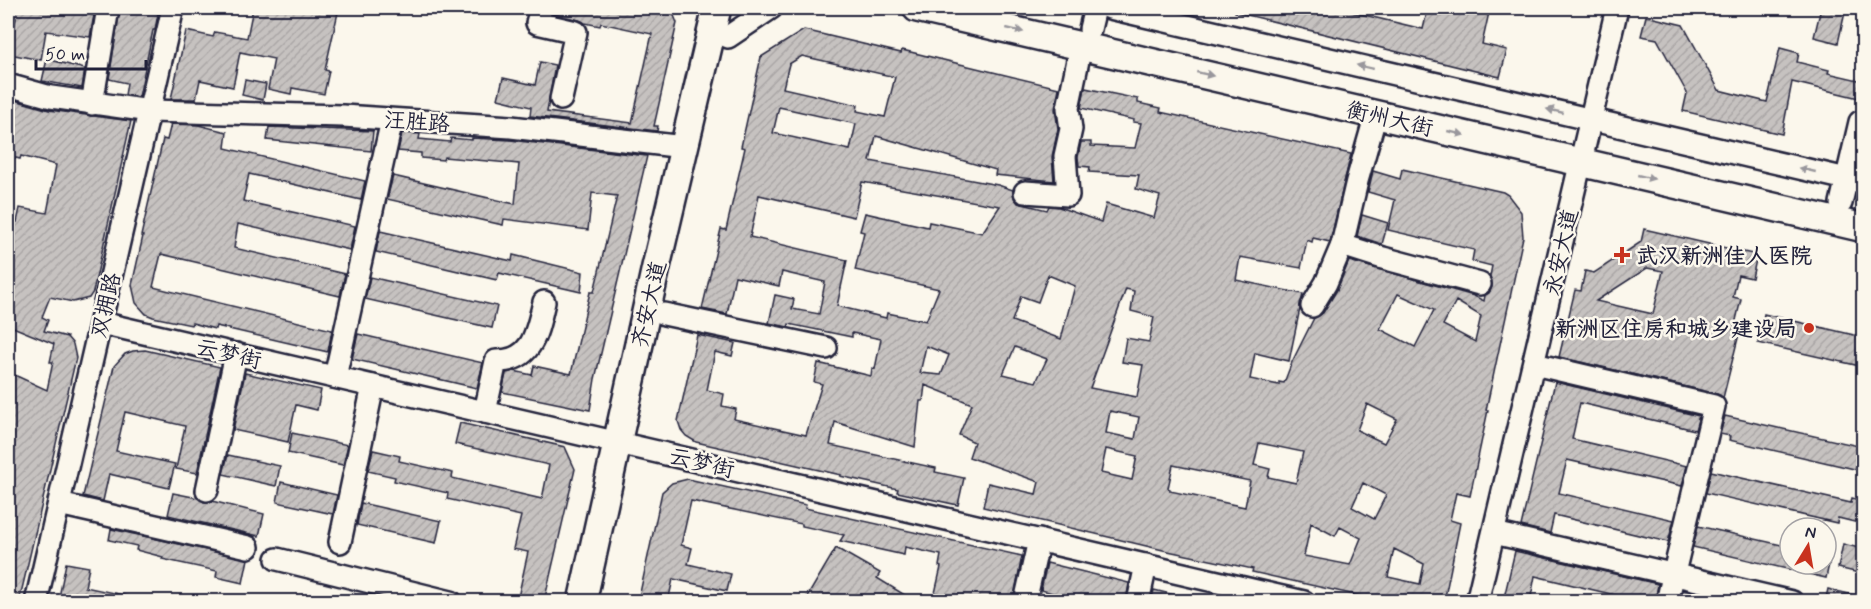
<svg xmlns="http://www.w3.org/2000/svg" width="1871" height="609" viewBox="0 0 1871 609" font-family="Mynerve,'LXGW WenKai TC',sans-serif">
<style>
.building{fill:url(#building-hatch);stroke:#22223b;stroke-width:1.5;fill-rule:evenodd}
.lines{fill:none;stroke-linecap:round;stroke-linejoin:round}
.minor-casing{stroke:#22223b;stroke-width:26}
.major-casing{stroke:#22223b;stroke-width:32}
.minor{stroke:#fbf7ec;stroke-width:21}
.major{stroke:#fbf7ec;stroke-width:27}
.oneway{fill:#99979c}
.poi-dot{fill:#c8321e;stroke:#fbf7ec;stroke-width:2}
.labels{text-anchor:middle;stroke-width:5;stroke-linejoin:round;paint-order:stroke}
.street-label{font-size:22px;fill:#22223b;stroke:#fbf7ec}
.poi-label{font-size:22px;font-weight:bold;fill:#22223b;stroke:#fbf7ec;text-anchor:start}
</style>
<defs>
<pattern id="building-hatch" width="6" height="6" patternUnits="userSpaceOnUse" patternTransform="scale(1.5)"><rect width="6" height="6" fill="#c6c2c0"/><path d="M-1 1l2-2M0 6l6-6M5 7l2-2" fill="none" stroke="#aaa6a6"/></pattern>
</defs>
<rect width="100%" height="100%" fill="#fbf7ec"/>
<filter id="ink" filterUnits="userSpaceOnUse"><feTurbulence type="fractalNoise" baseFrequency=".0167" numOctaves="2"/><feDisplacementMap in="SourceGraphic" scale="12" xChannelSelector="R" yChannelSelector="G"/><feConvolveMatrix kernelMatrix="1 2 1 2 8 2 1 2 1" color-interpolation-filters="sRGB"/></filter>
<g filter="url(#ink)">
<g class="building">
<path d="M8 8H52L94 15 90 37 46 31 41 60 9 54 16 18 8 16Z"/>
<path d="M120 8H159L155 30H153L139 97 125 95 127 83 109 79Z"/>
<path d="M253 8H339L325 70 329 71 324 94 292 88 291 94 268 89 274 59 240 52 233 87 200 80 196 99H171L186 31 213 37 215 32 247 38Z"/>
<path d="M553 8H671L677 23 654 126H658L657 131 530 116 531 107 498 99 503 78 535 85 540 62 555 65 547 112 632 123 652 34 601 23 600 26 585 23 579 20 553 14Z"/>
<path d="M1236 8H1335L1423 29 1428 8H1490L1482 44 1507 50 1500 77 1235 12Z"/>
<path d="M1821 8H1846L1838 43 1814 37Z"/>
<path d="M1646 16 1683 25 1719 90 1767 102 1780 48 1799 53 1797 62 1829 70 1828 73 1863 81V99L1792 82 1782 134 1683 111 1687 93 1657 39 1641 36Z"/>
<path d="M804 30 901 53 902 50 1059 88 1055 109 1058 129 1052 157 1054 181 995 175 996 170 876 136 870 161 998 185 1013 190 1014 198 1018 203 1047 210 1049 206 1059 207 1101 222 1106 204 1154 218 1160 196 1136 189 1139 175 1089 172 1090 167 1079 166 1078 157 1081 142H1091V146L1135 148 1141 123 1133 122 1134 120 1081 108 1085 88 1138 99V103L1161 108 1160 112 1351 154 1330 242 1313 238 1312 242 1307 240 1301 268 1240 257 1236 280 1303 294 1289 361 1255 353 1250 379 1279 385V382L1284 383 1292 362 1314 318 1323 313 1337 290 1349 261 1474 296 1484 301 1485 295 1489 293 1492 287 1490 276 1492 266 1472 261 1474 250 1388 230 1395 200 1368 192 1373 171 1400 179 1402 169 1503 192 1508 195 1521 212 1523 237 1486 410H1488L1470 496 1456 493 1450 520 1460 523 1444 602H1387L1252 572 1253 569 1163 550 983 507 988 483 1036 494 1039 482 969 457 974 442 959 435 972 404 925 385 923 401H920L915 447 835 422 830 445 936 468 935 472 964 478 958 505 897 492 898 489 840 476 841 475 696 442 686 436 681 430 678 421 697 335 735 343 732 356 715 352 707 390 724 394 722 406 736 409 734 419 806 435 822 384 814 382 818 363 871 376 872 368 875 369 881 339 852 333V337L789 324 788 327 769 323 775 295 794 299 792 309 819 314 825 282 782 272 779 286 735 276 727 314 702 309 721 229 726 230 745 148 741 147 761 57ZM802 56 895 77 885 117 857 111 858 105 783 88 789 64ZM779 107 856 124 850 150 773 133ZM862 182 1000 206 982 233 929 222 928 227 865 213 860 231 864 232 855 270 939 289 926 321 887 313 886 318 837 306 847 260 750 237 759 195 854 217ZM1048 275 1075 286 1061 339 1012 321 1021 296 1038 302ZM1126 289 1134 291 1131 311 1154 317 1149 342 1126 338 1122 362 1143 365 1137 397 1090 388ZM1398 294 1434 310 1415 347 1380 329ZM1456 301 1481 316 1475 342 1443 325ZM926 346 949 355 941 375 920 373ZM1015 347 1047 359 1036 382 1003 374ZM1367 404 1397 419 1384 443 1357 430ZM1110 411 1139 417 1135 439 1106 433ZM1259 443 1303 452 1296 483 1268 477 1270 469 1254 465ZM1106 449 1137 456 1132 480 1101 473ZM1173 465 1250 481 1245 507 1170 491V489L1168 488ZM1363 483 1386 495 1374 519 1352 507ZM1311 523 1335 536 1340 527 1361 538 1350 565 1304 556ZM1394 549 1424 564 1420 584 1388 577Z"/>
<path d="M47 59 85 69 82 88 42 81Z"/>
<path d="M245 80 266 84 263 100 242 95Z"/>
<path d="M8 98 49 110 131 121 93 292 89 298 73 302 50 297 42 317 48 320 44 331 67 337 73 344 76 358 19 602H8V372L47 390 53 362H50L54 344 8 325V218L17 222 20 208 47 213 56 165 21 156 20 159 8 156Z"/>
<path d="M171 124 198 125 227 132 225 148 365 181 361 200 249 174 243 201 355 226 350 250 238 224 234 248 345 274 340 296 161 254 153 287 332 330 328 352 216 326 215 329 192 323 191 325 153 317 146 314 136 303 132 285 143 236H141L163 139 167 140Z"/>
<path d="M269 127 373 131 371 151 267 140Z"/>
<path d="M402 133 420 134 419 139 450 142 451 138 472 140V138L510 140 647 156 595 379 590 410 502 392 506 373 514 371 532 375 534 366 571 374 590 292H594L617 196 592 193 588 230 504 219 503 225 387 199 393 176 515 204 519 164 444 157 443 160 421 158V153L398 151Z"/>
<path d="M1362 215 1388 223 1382 244 1357 236Z"/>
<path d="M1644 229 1757 255 1752 278 1738 275 1733 297 1741 299 1733 333 1739 334 1723 398 1717 394 1559 357 1575 290 1581 291 1585 271 1594 273 1641 242ZM1647 268 1663 271 1653 314 1596 301Z"/>
<path d="M380 231 512 261 513 255 583 272 581 292 499 273 497 280 376 252Z"/>
<path d="M370 277 497 306 492 328 365 299Z"/>
<path d="M1764 314 1863 337V352L1860 366 1758 343Z"/>
<path d="M358 334 483 363 477 388 352 359Z"/>
<path d="M145 350 220 367 197 473 176 469 185 426 125 412 116 451 175 464 169 488 109 474 103 501 83 496 114 366 125 354 133 351Z"/>
<path d="M245 373 321 390 317 410 296 405 288 442 233 430Z"/>
<path d="M1555 382 1699 416 1695 430 1580 403 1572 439 1687 466 1682 486 1567 460 1559 493 1674 520 1668 542 1554 515 1550 533 1521 526Z"/>
<path d="M1725 416 1863 447V471L1729 440 1730 436 1720 434Z"/>
<path d="M460 423 565 447 575 469 544 602H517L528 552 513 549 521 516 447 499 448 493 394 481 395 477 368 471 373 450 400 456 399 461 453 473 452 478 542 499 549 465 455 444Z"/>
<path d="M292 433 348 445 343 465 288 453Z"/>
<path d="M228 455 280 466 276 486 223 474Z"/>
<path d="M1711 471 1851 503 1852 498 1863 501V524L1838 518 1837 523 1706 493Z"/>
<path d="M688 479 806 505 805 508 1022 556 1013 602H933L941 567 939 566 941 555 905 547 904 555 840 541 844 535 802 526V524L691 501 681 545 692 548 688 564 731 574 727 591 673 579 668 602H638L662 492 672 483Z"/>
<path d="M281 482 337 495 333 514 277 502Z"/>
<path d="M173 493 198 498 204 502 212 501 264 514 259 536 168 515Z"/>
<path d="M361 503 441 521 436 543 357 525Z"/>
<path d="M1698 526 1790 547V564H1829L1826 578 1693 547Z"/>
<path d="M111 529 248 559 243 583 216 577 217 571 162 559 163 557 136 550 137 546 109 540Z"/>
<path d="M1843 544 1863 549V574L1838 568Z"/>
<path d="M836 548 880 573 877 578 916 602H804Z"/>
<path d="M1515 551 1658 584 1655 602H1644L1535 576 1530 602H1503Z"/>
<path d="M66 563 89 567 85 587 128 596V602H58Z"/>
<path d="M1047 563 1129 583 1126 602H1087L1041 590Z"/>
<path d="M1828 589 1862 597 1861 602H1825Z"/>
<path d="M1154 590 1183 597 1182 602H1151Z"/>
<path d="M1683 590 1727 600V602H1680Z"/>
</g>
<g class="lines">
<defs>
<g id="minor">
<path d="M541 8 537 23 576 32 561 99"/>
<path d="M1110 8 1864 183"/>
<path d="M1090 29 1095 8"/>
<path d="M728 37 771 8"/>
<path d="M8 85 51 97 150 111 343 116 511 127 684 147"/>
<path d="M92 104 108 8"/>
<path d="M1025 192 1068 195 1065 156 1071 129 1068 108 1081 46"/>
<path d="M1841 203 1860 122"/>
<path d="M1342 245 1383 258 1480 284"/>
<path d="M1312 306 1326 283 1342 245 1357 181 1376 114"/>
<path d="M664 314 826 348"/>
<path d="M101 323 1304 602"/>
<path d="M1534 364 1714 406 1667 602"/>
<path d="M335 377 392 120"/>
<path d="M485 412 496 361C533 362 537 331 544 302"/>
<path d="M207 490 236 354"/>
<path d="M59 504 248 547"/>
<path d="M1494 533 1792 602"/>
<path d="M340 542 373 386"/>
<path d="M277 559 451 602"/>
<path d="M36 602 173 8"/>
<path d="M1025 602 1039 540"/>
<path d="M1138 602 1146 565"/>
<path d="M1477 602 1617 8"/>
</g>
<g id="major">
<path d="M917 8 1864 228"/>
<path d="M582 602 656 267 717 8"/>
</g>
</defs>
<use href="#minor" class="minor-casing"/>
<use href="#major" class="major-casing"/>
<use href="#minor" class="minor"/>
<use href="#major" class="major"/>
</g>
<defs><path id="oneway-solid" d="M-6-.8H1V-3.2L6.5 0L1 3.2V.8H-6Z" transform="scale(1.5)"/></defs>
<g class="oneway">
<use href="#oneway-solid" transform="translate(1015 30) rotate(13)"/>
<use href="#oneway-solid" transform="translate(1365 67) rotate(-167)"/>
<use href="#oneway-solid" transform="translate(1205 74) rotate(13)"/>
<use href="#oneway-solid" transform="translate(1555 111) rotate(-167)"/>
<use href="#oneway-solid" transform="translate(1456 133) rotate(13)"/>
<use href="#oneway-solid" transform="translate(1807 170) rotate(-167)"/>
<use href="#oneway-solid" transform="translate(1646 177) rotate(13)"/>
</g>
</g>
<g class="poi-dot">
<path d="M1619 246h6v6h6v6h-6v6h-6v-6h-6v-6h6z"/>
<circle cx="1809" cy="328" r="6"/>
</g>
<g class="labels">
<g class="street-label">
<text transform="translate(1390 118) rotate(13)" y="8">衡州大街</text>
<text transform="translate(417 121) rotate(4)" y="8">汪胜路</text>
<text transform="translate(1560 252) rotate(-77)" y="8">永安大道</text>
<text transform="translate(648 304) rotate(-77)" y="8">齐安大道</text>
<text transform="translate(105 305) rotate(-77)" y="8">双拥路</text>
<text transform="translate(229 353) rotate(13)" y="8">云梦街</text>
<text transform="translate(702 462) rotate(13)" y="8">云梦街</text>
</g>
<g class="poi-label">
<text x="1636" y="263">武汉新洲佳人医院</text>
<text x="1797" y="336" text-anchor="end">新洲区住房和城乡建设局</text>
</g>
</g>
<rect width="1871" height="609" fill="none" stroke="#fbf7ec" stroke-width="30"/>
<rect x="15" y="15" width="1841" height="579" fill="none" stroke="#22223b" stroke-width="2" filter="url(#ink)"/>
<g transform="translate(1808 546) rotate(11)"><circle r="28" fill="#fbf7ec" stroke="#a4a2a5" stroke-width="1.5"/>
<path d="M0-4.5L10 22L0 15L-10 22Z" fill="#c8321e"/>
<text y="-9" font-size="16" font-weight="bold" text-anchor="middle" fill="#22223b">N</text>
</g>
<path d="M36 60v9h110v-9" fill="none" stroke="#22223b" stroke-width="3"/>
<text x="45" y="60" font-size="18" fill="#22223b" stroke="#fbf7ec" stroke-width="4.5" paint-order="stroke">50 m</text>
</svg>
